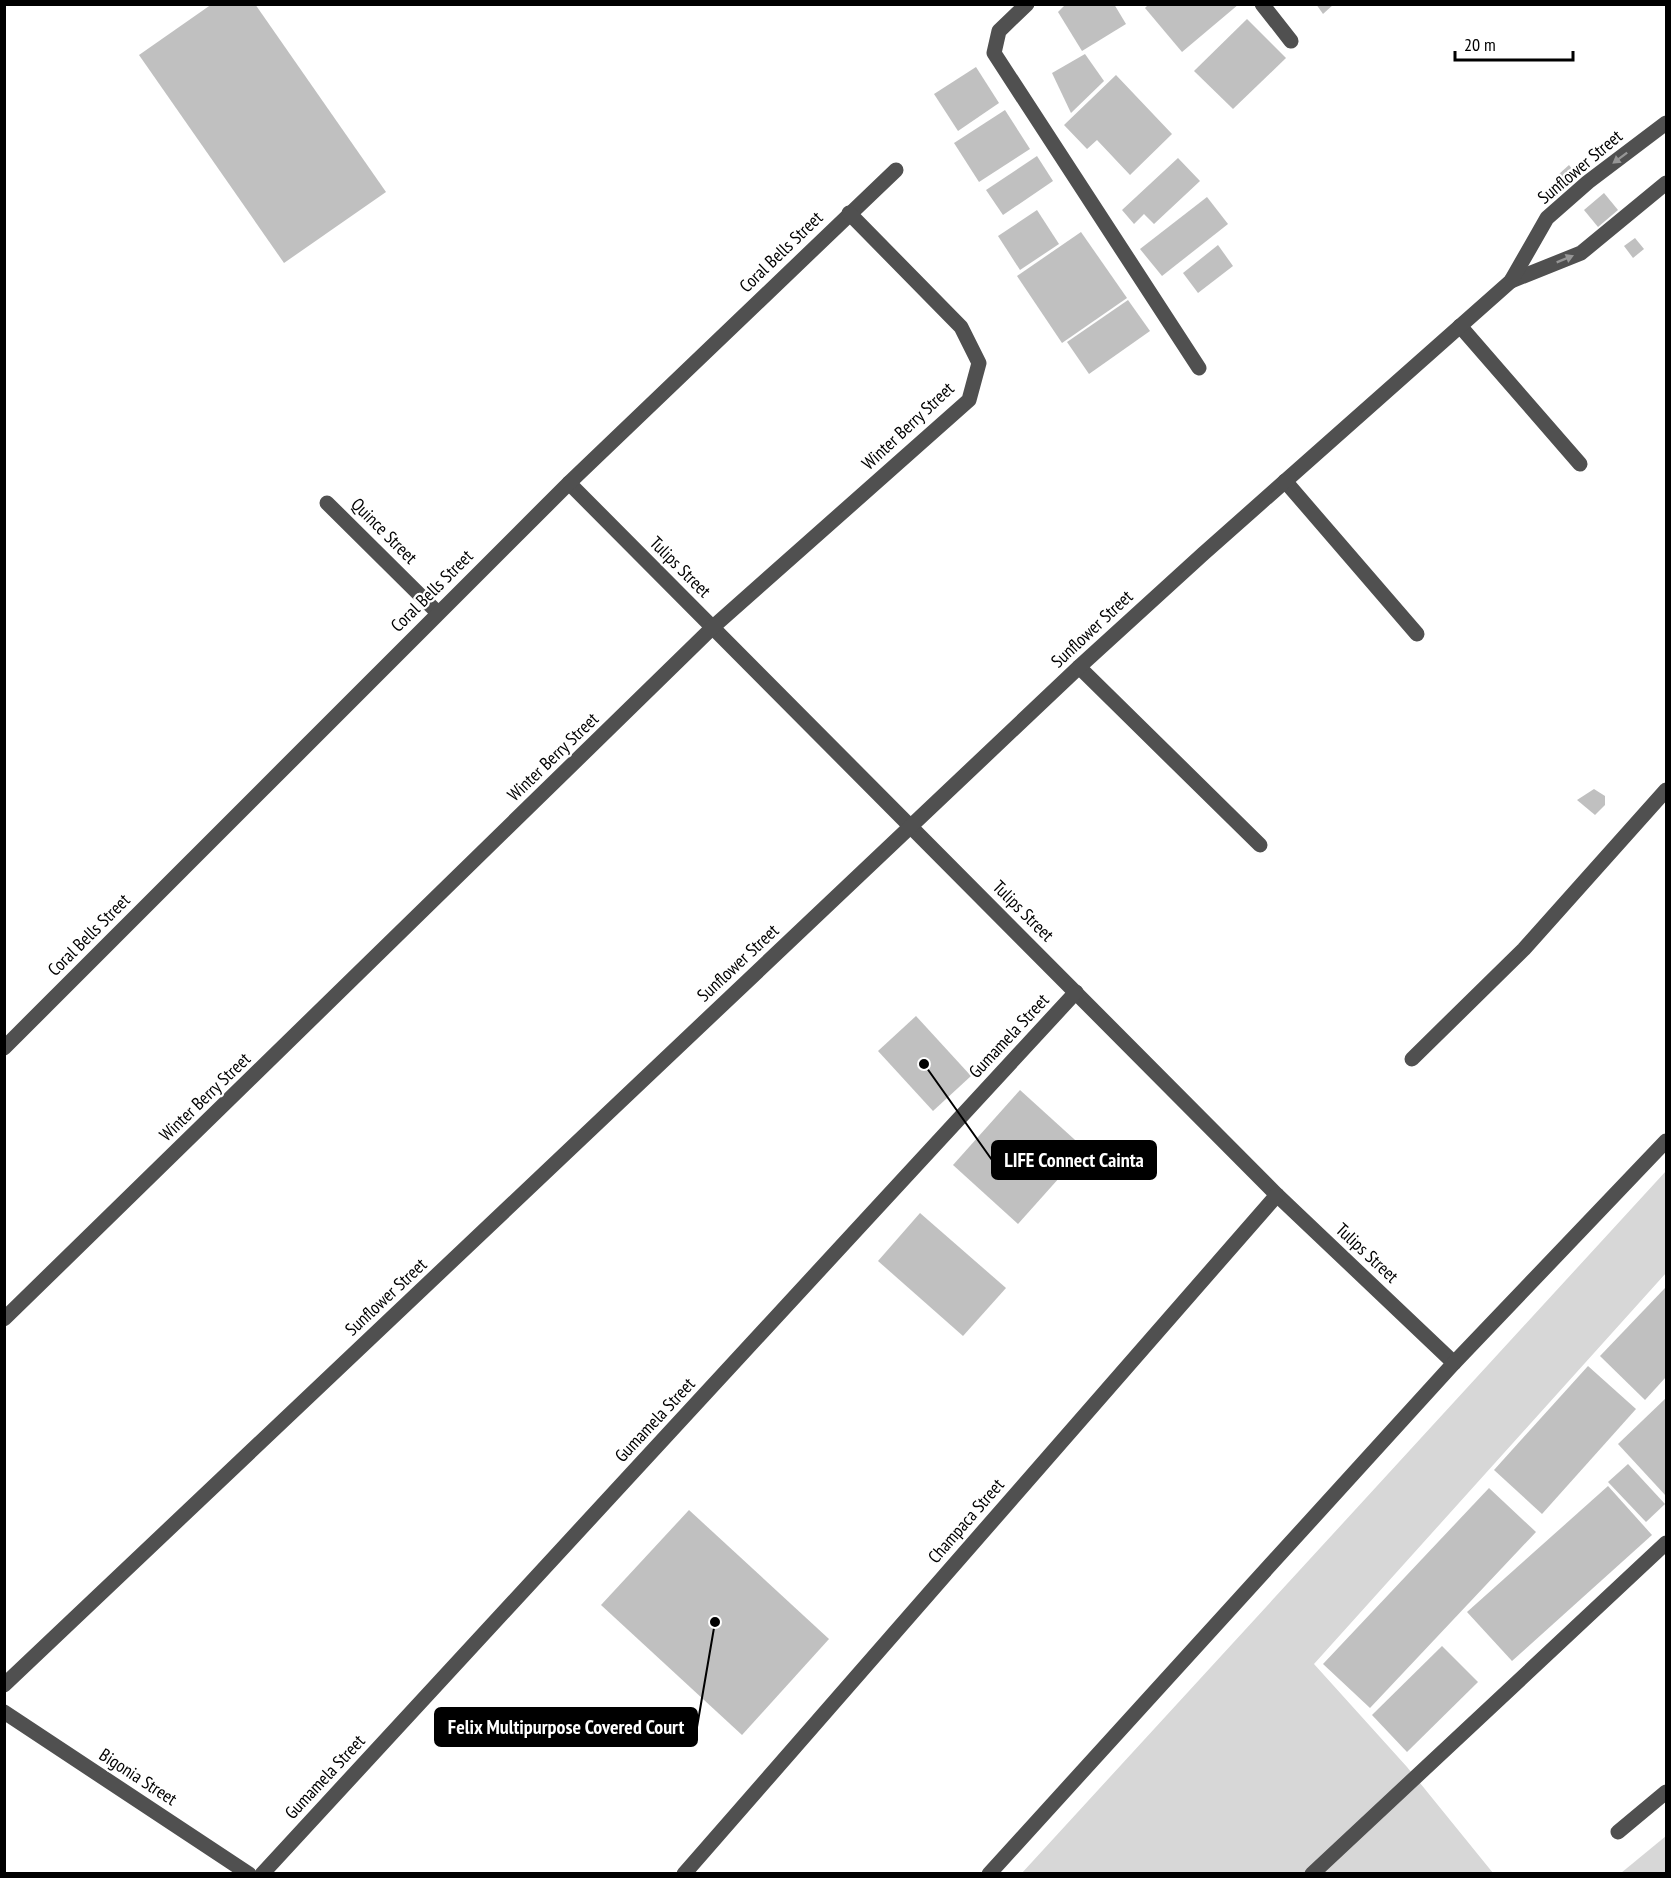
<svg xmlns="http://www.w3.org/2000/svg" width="1671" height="1878" viewBox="0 0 1671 1878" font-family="'PT Sans Narrow',sans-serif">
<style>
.green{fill:#d7d7d7}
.building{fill:#c0c0c0}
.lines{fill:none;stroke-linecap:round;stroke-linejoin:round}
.minor{stroke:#505050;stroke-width:15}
.oneway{fill:#969696}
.labels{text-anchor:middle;stroke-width:4.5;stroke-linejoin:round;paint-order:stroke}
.street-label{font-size:18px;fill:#000;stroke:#fff}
.leader{fill:none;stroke:#000;stroke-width:2}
.callout-dot{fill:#000;stroke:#fff;stroke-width:2}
.callout{fill:#000;stroke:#000;stroke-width:2}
.callout-label{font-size:20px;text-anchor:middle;font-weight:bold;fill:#fff}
</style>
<rect width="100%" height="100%" fill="#fff"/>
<g class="green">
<path d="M1666 1171V1273L1314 1664 1407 1767 1493 1873 1021 1874Z"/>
<path d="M1666 1836V1873H1621Z"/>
</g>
<g class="building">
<path d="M212 4H255L386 192 284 263 139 55Z"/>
<path d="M1066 4H1114L1126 24 1082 51 1058 12Z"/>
<path d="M1149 4H1239L1182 52 1145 8Z"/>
<path d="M1316 4H1334L1323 14Z"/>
<path d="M1247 19 1286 58 1233 109 1194 71Z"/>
<path d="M1085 54 1104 81 1071 113 1052 73Z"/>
<path d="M976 67 999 103 958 131 934 94Z"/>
<path d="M1116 75 1172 134 1130 175 1097 140 1087 149 1064 125Z"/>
<path d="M1005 110 1030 149 979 182 954 143Z"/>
<path d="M1037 156 1053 181 1003 215 986 190Z"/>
<path d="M1178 158 1200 181 1154 224 1144 214 1134 224 1122 210Z"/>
<path d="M1569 165 1578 177 1568 186 1559 174Z"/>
<path d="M1604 193 1618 210 1598 227 1584 210Z"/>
<path d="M1207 197 1228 224 1162 276 1140 249Z"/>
<path d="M1037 210 1059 244 1020 270 998 236Z"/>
<path d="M1081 232 1127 298 1062 343 1017 276Z"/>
<path d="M1635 238 1644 249 1633 258 1624 246Z"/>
<path d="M1218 245 1233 266 1198 293 1183 273Z"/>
<path d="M1128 300 1150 331 1089 374 1067 342Z"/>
<path d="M1594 789 1605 796V805L1595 815 1577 800Z"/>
<path d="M916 1016 971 1076 933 1111 878 1051Z"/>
<path d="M1020 1090 1085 1149 1018 1224 953 1165Z"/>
<path d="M920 1213 1006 1288 963 1336 878 1261Z"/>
<path d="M1666 1287V1377L1645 1400 1600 1356Z"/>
<path d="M1588 1366 1636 1409 1542 1514 1494 1470Z"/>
<path d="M1666 1398V1496L1618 1444Z"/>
<path d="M1628 1464 1665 1504 1646 1522 1608 1482Z"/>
<path d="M1608 1486 1652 1535 1512 1661 1467 1612Z"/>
<path d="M1489 1488 1536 1532 1370 1708 1323 1664Z"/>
<path d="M689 1510 829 1639 742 1735 601 1605Z"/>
<path d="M1442 1646 1478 1682 1407 1752 1372 1715Z"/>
</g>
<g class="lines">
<g class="minor">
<path d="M1027 4 999 31 994 53 1199 368"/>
<path d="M1262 4 1291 41"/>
<path d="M1511 281 1581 253 1666 183"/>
<path d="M1460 326 1580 464"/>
<path d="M1285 481 1417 634"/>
<path d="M569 483 1277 1195 1454 1363"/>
<path d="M327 503 438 613"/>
<path d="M1079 667 1260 845"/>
<path d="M4 1048 569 483 896 170"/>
<path d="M1412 1059 1524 949 1666 790"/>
<path d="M4 1319 713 627 969 400 979 363 961 327 849 213"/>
<path d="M4 1685 1079 667 1203 554 1511 281 1547 218 1588 182 1666 123"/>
<path d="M4 1712 249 1874"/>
<path d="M1618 1832 1666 1792"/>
<path d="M262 1874 1076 992"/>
<path d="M684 1874 1277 1195"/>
<path d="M989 1874 1454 1363 1666 1141"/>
<path d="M1312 1874 1666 1543"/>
</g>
</g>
<defs><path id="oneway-solid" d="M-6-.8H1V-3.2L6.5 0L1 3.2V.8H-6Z" transform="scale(1.5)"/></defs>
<g class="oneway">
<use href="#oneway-solid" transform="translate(1620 158) rotate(143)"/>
<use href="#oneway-solid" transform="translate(1565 259) rotate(-22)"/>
</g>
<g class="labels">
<g class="street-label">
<text transform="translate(1580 167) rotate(-40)" y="6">Sunflower Street</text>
<text transform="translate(781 252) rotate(-44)" y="6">Coral Bells Street</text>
<text transform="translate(908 426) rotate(-43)" y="6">Winter Berry Street</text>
<text transform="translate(384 531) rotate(45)" y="6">Quince Street</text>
<text transform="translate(680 567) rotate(45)" y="6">Tulips Street</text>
<text transform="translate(432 591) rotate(-45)" y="6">Coral Bells Street</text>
<text transform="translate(1092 629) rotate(-43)" y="6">Sunflower Street</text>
<text transform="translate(553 757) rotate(-44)" y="6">Winter Berry Street</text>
<text transform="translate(1023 911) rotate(45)" y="6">Tulips Street</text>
<text transform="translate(89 935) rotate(-45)" y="6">Coral Bells Street</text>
<text transform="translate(738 963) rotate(-43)" y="6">Sunflower Street</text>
<text transform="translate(1009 1036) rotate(-47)" y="6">Gumamela Street</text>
<text transform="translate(205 1097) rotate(-44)" y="6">Winter Berry Street</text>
<text transform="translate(1367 1253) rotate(43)" y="6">Tulips Street</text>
<text transform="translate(386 1297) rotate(-43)" y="6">Sunflower Street</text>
<text transform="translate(655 1420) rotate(-47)" y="6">Gumamela Street</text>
<text transform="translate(966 1521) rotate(-49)" y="6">Champaca Street</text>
<text transform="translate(138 1777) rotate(33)" y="6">Bigonia Street</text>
<text transform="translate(325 1777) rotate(-47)" y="6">Gumamela Street</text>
</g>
</g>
<path class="leader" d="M924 1064L992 1160M715 1622L697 1727"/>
<g class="callout-dot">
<circle cx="924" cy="1064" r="6"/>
<circle cx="715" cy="1622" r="6"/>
</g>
<g class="callout">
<rect x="992" y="1141" width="164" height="38" rx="6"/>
<rect x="435" y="1708" width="262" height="38" rx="6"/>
</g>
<g class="callout-label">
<text x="1074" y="1167">LIFE Connect Cainta</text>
<text x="566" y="1734">Felix Multipurpose Covered Court</text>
</g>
<rect width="1671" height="1878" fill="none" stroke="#000000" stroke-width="12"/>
<path d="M1455 51v9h118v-9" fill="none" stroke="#000000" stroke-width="3"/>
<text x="1464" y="51" font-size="18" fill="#000000" stroke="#ffffff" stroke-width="4.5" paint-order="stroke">20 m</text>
</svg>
